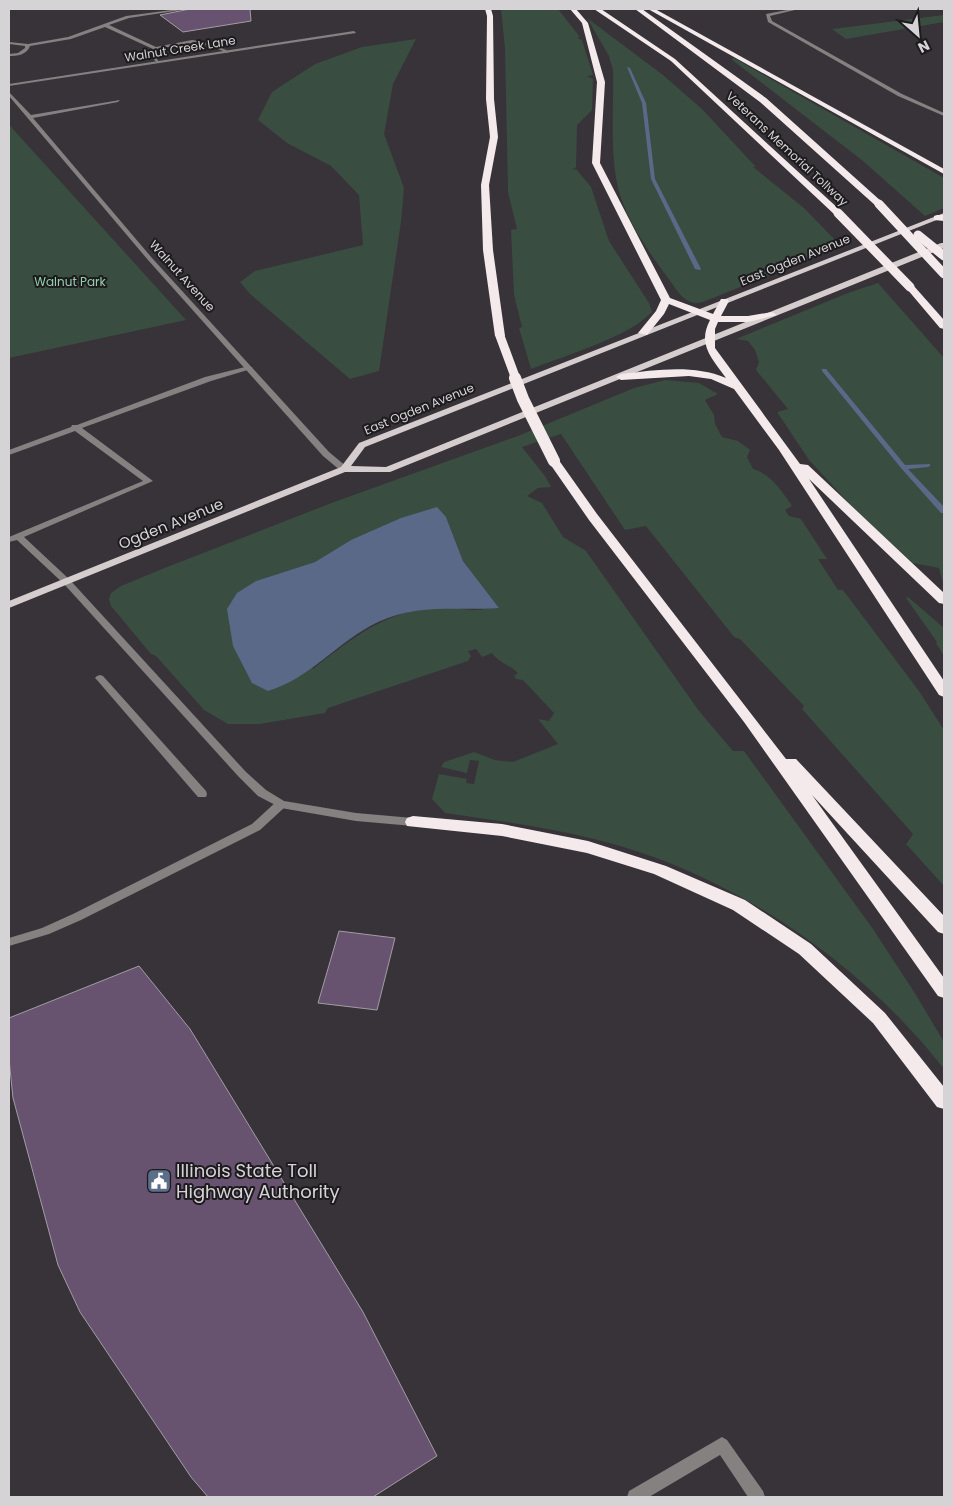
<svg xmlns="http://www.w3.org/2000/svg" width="953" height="1506" viewBox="0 0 953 1506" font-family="Poppins,sans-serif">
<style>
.green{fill:#394d41;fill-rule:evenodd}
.water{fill:#5a6988}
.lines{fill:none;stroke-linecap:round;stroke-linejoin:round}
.stream{fill:#5a6988;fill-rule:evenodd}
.building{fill:#675370;stroke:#a29da4}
.service{fill:#858181;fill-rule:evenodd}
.minor{fill:#858181;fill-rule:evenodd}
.tertiary{fill:#858181;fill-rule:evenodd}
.primary{fill:#d5cccd;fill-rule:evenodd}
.motorway{fill:#f5eaeb;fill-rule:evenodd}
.motorway-bridge-far1{stroke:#f5eaeb;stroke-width:9}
.motorway-bridge{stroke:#f5eaeb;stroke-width:12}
.labels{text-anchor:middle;stroke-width:4;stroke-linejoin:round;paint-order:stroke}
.far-street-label{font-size:12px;fill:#d6d3d7;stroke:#1d1b1e}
.far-park-label{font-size:12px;fill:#93d1ac;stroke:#1d1b1e}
.street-label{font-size:15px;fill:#d6d3d7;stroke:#1d1b1e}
.near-poi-label{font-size:18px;fill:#d6d3d7;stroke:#1d1b1e;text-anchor:start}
</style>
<rect width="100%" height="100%" fill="#373339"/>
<g class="green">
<path d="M501 9H558L580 37 577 38 582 40 593 75 587 76 593 79 592 110 577 125 576 167 572 170 576 169 591 187 609 241 649 303 652 312C629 337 564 356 531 369L519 328 522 327 514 295 511 230 517 229 508 192 505 49Z"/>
<path d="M944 15V22L846 39 832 29Z"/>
<path d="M587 18 663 75 703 110 756 167H753L804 208 839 244 828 249 830 251 703 302C685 307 677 290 668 278 650 254 629 224 620 195 609 158 614 110 613 70L609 56Z"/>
<path d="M416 39 393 84 384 134 404 188 401 222 379 371 350 379 250 294 240 282 255 271 363 245 359 195 331 166 287 143 258 120 272 92 315 64 362 47Z"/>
<path d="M734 58 944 178V208L925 216 863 161 731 59Z"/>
<path d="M9 124 12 128 186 320 9 358Z"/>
<path d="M878 283 944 358V586L939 568 913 563 859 514 809 460 777 412 788 409 756 370 759 362 755 350 748 341 736 339 848 293Z"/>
<path d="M665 380 699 383 718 394 705 400 714 415 715 424 722 437 738 441 750 450 747 457 753 469C771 474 782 491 792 506L785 510 789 516 801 519 827 559H818L838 590H843L919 691 944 730V886L907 845 905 846 913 834 802 709 804 706 740 639 734 637 646 526 625 530 561 434 522 447 545 476 551 487 538 488 527 496 542 503 563 537 586 551 699 711 733 751H744L873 929 916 995 944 1042V1069C860 961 728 871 594 839 545 827 494 820 445 813L432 799 439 774 467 779 466 783 474 784 479 761 470 760 467 773 441 767 444 762 474 752 495 760 513 762 558 744 538 719 549 721 554 713 523 680 516 679 514 676 518 673C510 665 499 663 492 653L482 657 476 649 468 651 471 656 468 661 328 708 325 713 260 724H228L204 710 156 656 151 654 111 606 109 599 111 593 121 586 162 569 334 502 518 436 634 388ZM446 517 463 561 499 608C490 608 481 610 472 610 464 610 457 607 449 607 392 606 354 636 313 669L256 581 315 562 351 540Z"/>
<path d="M908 597 944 628V656L936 643 937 642 906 598Z"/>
</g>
<path class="water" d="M437 507 446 517 463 561 499 608C457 611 419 603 378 622 338 641 311 678 268 691L252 683 233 646 227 609 237 593 256 581 315 562 351 540 401 518Z"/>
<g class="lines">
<g class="stream">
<path d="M627 67 630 68 646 103 655 179 701 269 700 270 695 269 651 179 642 103Z"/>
<path d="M822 369H826L905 465 930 464V466L928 467 908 469 944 507V513H941L901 468 822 371Z"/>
</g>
</g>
<g class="building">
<path d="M190 9H250L251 21 183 32 160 15Z"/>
<path d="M339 931 395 938 377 1010 318 1003Z"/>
<path d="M139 966 190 1029 363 1312 437 1456 373 1497H208L191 1477 80 1312 58 1265 13 1098 9 1059V1018Z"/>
</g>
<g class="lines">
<g class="service">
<path d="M179 9H188L129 18 109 25 156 47 192 40 211 43 228 51V53L208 45 192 43 158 49 154 55 159 62 157 63 150 55 153 49 105 27 71 39 30 46C27 55 17 56 9 56V54L18 53 25 48V46L9 44V42L28 44 68 37 126 16Z"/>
<path d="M792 9H799L770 16 772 21 902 94 944 113V116L898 96 768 22 766 14Z"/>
<path d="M249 366 253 368 251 369 211 381 82 428 153 481 24 537 70 580 71 582 70 584H64L17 540 9 542V537L143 481 75 431 9 455V450L71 427 72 425H77L205 377Z"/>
<path d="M100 675 103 676 206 791 207 794 206 797H198L97 680 95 678 97 676Z"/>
<path d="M281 800 286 804 285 807 260 830 81 920 49 934 9 946V938L42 928 73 914 252 824 277 801Z"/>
<path d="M722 1437 727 1440 763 1491 765 1497H748L720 1455 649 1497H627L629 1491Z"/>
</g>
<g class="minor">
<path d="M354 31 356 33 9 86V84Z"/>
<path d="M9 92 31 115 120 100 118 102 33 118 152 258 329 452 347 467V471H341L323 456 148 260 9 96Z"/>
</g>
<path class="tertiary" d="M67 579 70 580 246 772 266 790 284 801 356 813 413 818 417 819 418 822 417 825 413 826 356 821 281 808 258 796 238 776 64 584 63 582Z"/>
<path class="primary" d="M944 213V217L365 447 351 466 386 467 941 243H944V248L390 472H345L9 608V601L341 467 359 443Z"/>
<g class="motorway">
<path d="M485 9H491L493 16 494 99 498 137 489 185 493 250 505 336 500 339 495 336 483 250 481 185 490 137 486 99 487 16Z"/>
<path d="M570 9H576L588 23 605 82 600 163 670 298 713 314 721 299H727L729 301 721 316H748L772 312 777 315 748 322H718L715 329V348L800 464 808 465 944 593V604L939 603 809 479 944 681V697L939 695 779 450 734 389 711 379 689 376 621 380 616 377 621 374C656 370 693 364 726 378 712 358 697 345 710 320L669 304 664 314 647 335 638 333 656 311 661 300 592 163 597 82 582 23Z"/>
<path d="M594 9H601L675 59 841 211V215H835L671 61Z"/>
<path d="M635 9H642L766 98 882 202V206H876L760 102Z"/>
<path d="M648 9H655L944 169V174Z"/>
<path d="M937 215H944V221L934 220V216Z"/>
<path d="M907 285H913L944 320V329L940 328 907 289Z"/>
<path d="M554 458 558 459 597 514 786 759H796L944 916V934L938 932 812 795 944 978V998L938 996 744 722 589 520 548 461Z"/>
<path d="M413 816 502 824 588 841 666 866 745 900 811 944 885 1013 944 1087V1109L937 1107 873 1023 799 954 733 910 654 874 587 853 502 836 407 826 405 822 407 818Z"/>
</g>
<g class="motorway-bridge-far1">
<path d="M879 204 944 274"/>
<path d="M838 213 910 287"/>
<path d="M918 235 944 256"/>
<path d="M500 336 516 379"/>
</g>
<path class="motorway-bridge" d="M515 378 523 399 554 461"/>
</g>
<defs>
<symbol id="civic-square" viewBox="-11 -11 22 22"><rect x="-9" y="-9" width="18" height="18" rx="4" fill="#5c6f8a" stroke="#1d1b1e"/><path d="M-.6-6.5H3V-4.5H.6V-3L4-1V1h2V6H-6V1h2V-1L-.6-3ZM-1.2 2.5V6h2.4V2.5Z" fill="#fff"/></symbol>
</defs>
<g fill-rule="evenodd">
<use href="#civic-square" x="145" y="1167" width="28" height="28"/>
</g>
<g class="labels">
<g class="far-street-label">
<text transform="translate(180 49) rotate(-9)" y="4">Walnut Creek Lane</text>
<text transform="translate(787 149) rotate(43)" y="4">Veterans Memorial Tollway</text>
<text transform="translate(795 260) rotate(-22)" y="4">East Ogden Avenue</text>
<text transform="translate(182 276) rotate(48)" y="4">Walnut Avenue</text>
<text transform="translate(419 409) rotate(-22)" y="4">East Ogden Avenue</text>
</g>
<g class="far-park-label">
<text x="70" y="286">Walnut Park</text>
</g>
<g class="street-label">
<text transform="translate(171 524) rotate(-22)" y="5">Ogden Avenue</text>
</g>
<g class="near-poi-label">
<text x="176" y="1177">Illinois State Toll<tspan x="176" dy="21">Highway Authority</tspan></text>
</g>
</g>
<rect width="953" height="1506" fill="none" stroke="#d6d3d7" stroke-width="20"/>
<g transform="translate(918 35) rotate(153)" stroke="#1d1b1e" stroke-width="4" paint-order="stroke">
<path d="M0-4L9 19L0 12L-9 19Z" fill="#d6d3d7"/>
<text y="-8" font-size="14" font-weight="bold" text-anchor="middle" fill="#d6d3d7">N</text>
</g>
</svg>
